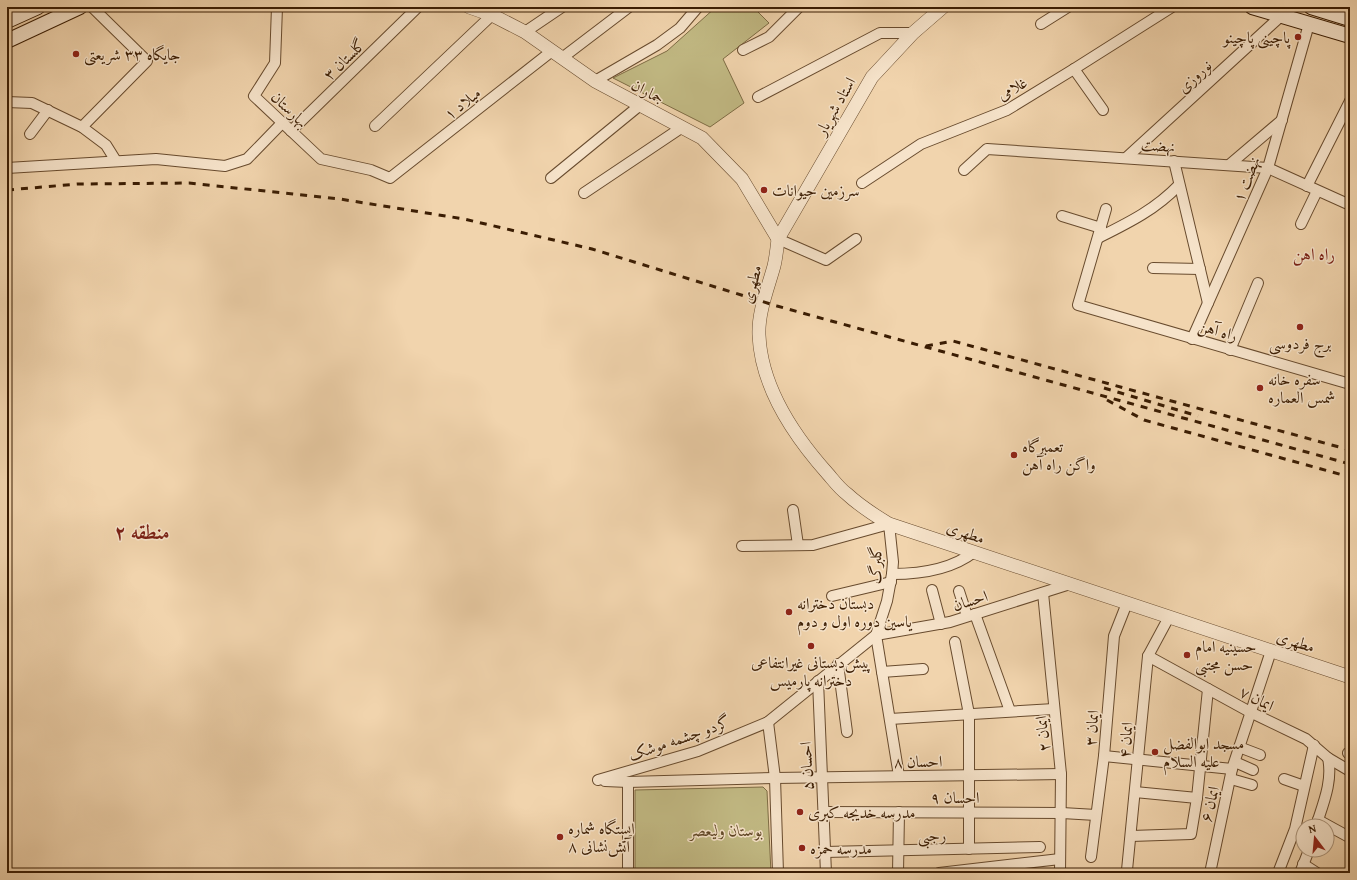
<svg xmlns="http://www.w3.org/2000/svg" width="1357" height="880" viewBox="0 0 1357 880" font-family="'Gentium Book Plus',Amiri,serif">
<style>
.green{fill:#c2ba84;stroke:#7e6c44}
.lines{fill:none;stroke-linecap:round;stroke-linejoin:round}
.minor-casing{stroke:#684b2e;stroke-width:12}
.tertiary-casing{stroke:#684b2e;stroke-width:14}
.secondary-casing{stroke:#3b1d03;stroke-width:16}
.minor{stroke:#f6e3ca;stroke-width:10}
.tertiary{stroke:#f6e3ca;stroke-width:13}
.secondary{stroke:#f6e3ca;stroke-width:14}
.rail{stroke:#3b1d03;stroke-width:3;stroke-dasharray:7 7;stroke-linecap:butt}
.poi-dot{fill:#8f2418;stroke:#f6e3ca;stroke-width:1.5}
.labels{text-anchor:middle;stroke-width:3;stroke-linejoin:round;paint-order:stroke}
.poi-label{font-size:16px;fill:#3b1d03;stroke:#f6e3ca;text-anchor:start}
.street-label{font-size:16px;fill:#3b1d03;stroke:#f6e3ca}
.park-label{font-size:16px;font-style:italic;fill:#5d4423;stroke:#f6e3ca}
.neighbourhood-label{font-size:17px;fill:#7a1f14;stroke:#f6e3ca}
.district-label{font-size:20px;font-weight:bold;fill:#7a1f14;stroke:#f6e3ca}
</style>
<rect width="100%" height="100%" fill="#f1d4ad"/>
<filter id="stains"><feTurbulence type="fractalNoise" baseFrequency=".005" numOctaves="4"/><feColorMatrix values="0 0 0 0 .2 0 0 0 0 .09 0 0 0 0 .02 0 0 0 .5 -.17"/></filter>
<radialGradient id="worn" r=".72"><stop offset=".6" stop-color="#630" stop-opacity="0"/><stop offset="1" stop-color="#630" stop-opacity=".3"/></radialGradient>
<g class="green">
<path d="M716 7H753L769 23 723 59 744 103 710 127 613 78 667 51Z"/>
<path d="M763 787 767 791 771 873H635V790Z"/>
</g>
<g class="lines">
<defs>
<g id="minor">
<path d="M277 7 275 63 254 96 321 159 371 170 390 178 552 51"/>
<path d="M1041 24 1068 7"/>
<path d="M525 32 562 7"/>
<path d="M743 50 769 37 799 7"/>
<path d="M562 58 629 7"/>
<path d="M1074 69 1103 110"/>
<path d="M595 81 657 45 680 28 698 7"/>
<path d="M758 97 880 33H913"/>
<path d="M7 102 32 103 82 127 106 145 116 161"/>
<path d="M375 126 492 15"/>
<path d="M82 127 147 61 92 7"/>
<path d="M291 131 418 7"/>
<path d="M30 134 48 110"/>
<path d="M1126 158 1281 16"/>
<path d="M1174 161 1208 303"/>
<path d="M1229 165 1282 120"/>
<path d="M7 168 156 159 225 166 247 159 282 123"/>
<path d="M964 170 987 149 1268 168 1350 205"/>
<path d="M551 178 639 106"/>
<path d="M862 183 921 144 1007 110 1074 69 1172 7"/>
<path d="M1307 186 1350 101"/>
<path d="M584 193 681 128"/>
<path d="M1106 209 1078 305 1350 384"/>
<path d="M1062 216 1101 228"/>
<path d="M1301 224 1317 191"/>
<path d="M1098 238C1128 223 1155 210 1179 185"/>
<path d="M778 239 826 260 856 239"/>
<path d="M1153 268 1200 269"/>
<path d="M1192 339 1268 168 1309 24"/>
<path d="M1230 350 1258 283"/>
<path d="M793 510 798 545"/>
<path d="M892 574C920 574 951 570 974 552"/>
<path d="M932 590 941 624"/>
<path d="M959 591 967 616"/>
<path d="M1043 593 1061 774 1060 873"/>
<path d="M832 596 891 582"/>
<path d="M975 614 1010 711"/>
<path d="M955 642 969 714V849"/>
<path d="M1148 656 1250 712 1306 739 1328 758 1350 771"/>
<path d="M838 664 847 732"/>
<path d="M882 672 923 669"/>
<path d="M818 681 826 873"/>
<path d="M890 719 1054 709"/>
<path d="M768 722 775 778 778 873"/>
<path d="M1239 747 1260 755"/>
<path d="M1348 753 1350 754"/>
<path d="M1104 756 1232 769"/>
<path d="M1235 762 1253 770"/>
<path d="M899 776 876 635 950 622 1070 584"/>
<path d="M1231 779 1252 785"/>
<path d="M1284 779 1304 786"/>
<path d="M598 780 698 751 768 722 876 635 887 601 892 574 893 562 889 524 813 545 742 546"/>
<path d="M605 781 628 782 775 778 1061 774"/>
<path d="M628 782V873"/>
<path d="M1135 792 1197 798"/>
<path d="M824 812 1062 813 1096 815"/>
<path d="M1318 820 1349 837"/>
<path d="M1316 826C1323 804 1333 781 1328 758"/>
<path d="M1131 836 1191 834 1197 798 1208 689"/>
<path d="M825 852 1040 847"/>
<path d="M1091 857 1104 756 1114 636 1127 603"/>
<path d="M1303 864 1317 873"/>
<path d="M1127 870 1148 656 1169 617"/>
<path d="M898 873 899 812"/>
<path d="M939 873 1060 859"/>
<path d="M1210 873 1232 769 1271 651"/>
<path d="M1278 873 1295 829 1314 745"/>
<path d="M1300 873 1309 850"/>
</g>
<g id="tertiary">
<path d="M469 7 492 15 525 32 595 81 702 138 742 179 778 239"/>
<path d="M943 7 913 33 872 77 778 239C777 248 776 258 774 266 768 288 758 312 759 335 761 387 794 436 828 474 834 481 840 489 847 494 860 506 874 515 889 524L1350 677"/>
</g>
<g id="secondary">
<path d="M1252 7 1350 36"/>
<path d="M1311 7 1350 19"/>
<path d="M7 21 38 7"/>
<path d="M7 41 80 7"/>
</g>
</defs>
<use href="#minor" class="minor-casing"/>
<use href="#tertiary" class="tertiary-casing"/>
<use href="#secondary" class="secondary-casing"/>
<use href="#minor" class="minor"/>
<use href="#tertiary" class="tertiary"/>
<use href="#secondary" class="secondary"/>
<g class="rail">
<path d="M7 190 78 184 189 183 340 199 464 219 592 249 777 306 1350 464"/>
<path d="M926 346 953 341 1350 450"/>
<path d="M1104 388 1198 416"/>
<path d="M1107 400 1144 420 1350 477"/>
</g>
</g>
<g class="poi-dot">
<circle cx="1298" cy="37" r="4"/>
<circle cx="76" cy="54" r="4"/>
<circle cx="764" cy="190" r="4"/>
<circle cx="1300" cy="327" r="4"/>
<circle cx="1260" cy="388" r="4"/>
<circle cx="1014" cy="455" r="4"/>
<circle cx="789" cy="612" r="4"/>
<circle cx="811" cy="646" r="4"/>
<circle cx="1187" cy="655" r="4"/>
<circle cx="1155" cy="752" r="4"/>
<circle cx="800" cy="812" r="4"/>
<circle cx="560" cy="837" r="4"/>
<circle cx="802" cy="848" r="4"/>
</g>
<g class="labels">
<g class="poi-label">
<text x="1290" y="43" text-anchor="end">پاچینی پاچینو</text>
<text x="84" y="60">جایگاه ۳۳ شریعتی</text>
<text x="772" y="196">سرزمین حیوانات</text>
<text x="1300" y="349" text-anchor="middle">برج فردوسی</text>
<text x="1268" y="385">سفره خانه<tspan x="1268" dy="18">شمس العماره</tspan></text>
<text x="1022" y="452">تعمیرگاه<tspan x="1022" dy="18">واگن راه آهن</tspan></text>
<text x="797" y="609">دبستان دخترانه<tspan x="797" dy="18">یاسین دوره اول و دوم</tspan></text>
<text x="1195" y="652">حسینیه امام<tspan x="1195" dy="18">حسن مجتبی</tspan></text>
<text x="811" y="668" text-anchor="middle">پیش‌دبستانی غیرانتفاعی<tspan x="811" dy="18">دخترانه پارمیس</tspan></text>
<text x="1163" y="749">مسجد ابوالفضل<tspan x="1163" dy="18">علیه السلام</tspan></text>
<text x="808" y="818">مدرسه خدیجه کبری</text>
<text x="568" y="834">ایستگاه شماره<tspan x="568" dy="18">۸ آتش‌نشانی</tspan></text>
<text x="810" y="854">مدرسه حمزه</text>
</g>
<g class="street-label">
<text transform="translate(344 59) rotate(-44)" y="6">گلستان ۳</text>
<text transform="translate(1194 76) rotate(-43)" y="6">نوروزی</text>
<text transform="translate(1012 88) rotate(-29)" y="6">غلامی</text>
<text transform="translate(648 91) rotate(29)" y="6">جماران</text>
<text transform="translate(462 103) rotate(-38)" y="6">میلاد ۱</text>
<text transform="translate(835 106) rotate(-60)" y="6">استاد شهریار</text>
<text transform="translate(290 109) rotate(44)" y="6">بهارستان</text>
<text transform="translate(1158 145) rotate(4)" y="6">نهضت</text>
<text transform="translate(1246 179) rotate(-68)" y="6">نهضت ۱</text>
<text transform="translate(751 284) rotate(-75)" y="6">مطهری</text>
<text transform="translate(1218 330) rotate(16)" y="6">راه آهن</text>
<text transform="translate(966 532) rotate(19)" y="6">مطهری</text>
<text transform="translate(875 565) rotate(-88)" y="6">گلبرگ</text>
<text transform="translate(970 600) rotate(-17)" y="6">احسان</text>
<text transform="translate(1296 641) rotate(18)" y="6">مطهری</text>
<text transform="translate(1257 698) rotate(27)" y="6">ایمان ۷</text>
<text transform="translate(1091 728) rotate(-85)" y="6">ایمان ۳</text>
<text transform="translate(1042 734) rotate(-96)" y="6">ایمان ۲</text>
<text transform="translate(679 738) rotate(-19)" y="6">گردو چشمه موشک</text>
<text transform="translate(1125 740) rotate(-85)" y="6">ایمان ۴</text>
<text transform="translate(918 761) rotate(-1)" y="6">احسان ۸</text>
<text transform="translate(806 766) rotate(-93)" y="6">احسان ۵</text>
<text x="955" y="803">احسان ۹</text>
<text transform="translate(1209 804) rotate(-76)" y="6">ایمان ۶</text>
<text transform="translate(932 835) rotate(-1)" y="6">رجبی</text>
</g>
<g class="park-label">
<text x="726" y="836">بوستان ولیعصر</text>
</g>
<g class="neighbourhood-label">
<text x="1314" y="260">راه اهن</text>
</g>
<g class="district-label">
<text x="142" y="539">منطقه ۲</text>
</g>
</g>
<rect width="1357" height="880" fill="none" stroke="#f1d4ad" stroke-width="24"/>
<rect x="8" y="8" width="1341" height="864" fill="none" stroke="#3b1d03" stroke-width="2"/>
<rect x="12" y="12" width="1333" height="856" fill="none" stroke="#3b1d03"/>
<g transform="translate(1315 838) rotate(344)"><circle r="19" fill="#f6e3ca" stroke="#ab947a"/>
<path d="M0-3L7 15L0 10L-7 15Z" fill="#8f2418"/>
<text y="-6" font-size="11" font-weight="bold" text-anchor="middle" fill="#3b1d03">N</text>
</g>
<rect width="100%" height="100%" filter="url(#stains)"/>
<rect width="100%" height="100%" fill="url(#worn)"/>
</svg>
